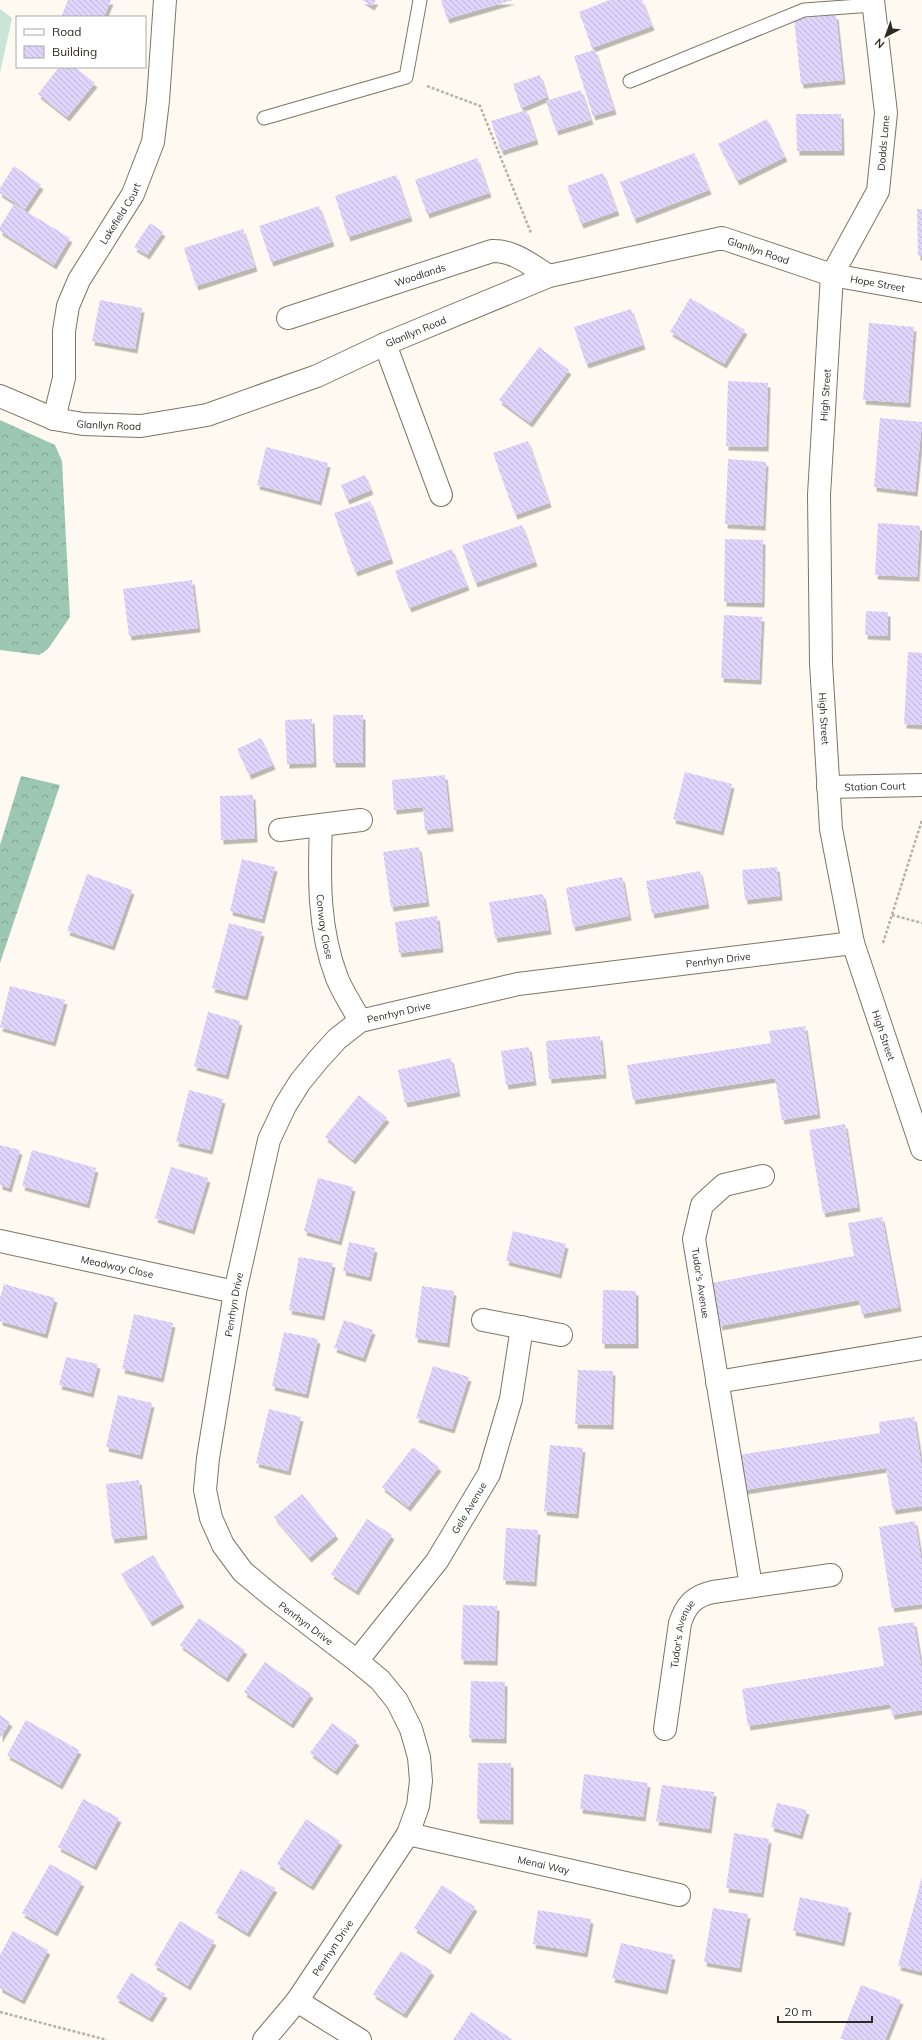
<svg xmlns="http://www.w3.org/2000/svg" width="922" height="2040" viewBox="0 0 922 2040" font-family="Mulish,sans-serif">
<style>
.grass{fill:#cae5d8}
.forest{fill:url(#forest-crowns)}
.building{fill:url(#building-back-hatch);filter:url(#shadow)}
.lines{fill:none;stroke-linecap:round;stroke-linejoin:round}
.lane-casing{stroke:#7f7563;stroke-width:15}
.street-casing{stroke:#7f7563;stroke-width:24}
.secondary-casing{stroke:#7f7563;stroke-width:24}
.path{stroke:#b6b2aa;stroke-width:2.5;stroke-dasharray:3 2;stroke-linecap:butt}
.lane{stroke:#fff;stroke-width:13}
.street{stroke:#fff;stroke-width:22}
.secondary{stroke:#fff;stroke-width:22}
.labels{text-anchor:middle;stroke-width:3;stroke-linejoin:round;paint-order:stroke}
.street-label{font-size:10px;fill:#2e2a22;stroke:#fff}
</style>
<defs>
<pattern id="forest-crowns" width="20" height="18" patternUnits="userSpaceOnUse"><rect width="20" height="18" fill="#9cc8b3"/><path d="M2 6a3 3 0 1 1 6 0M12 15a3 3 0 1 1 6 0" fill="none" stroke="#80a391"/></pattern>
<pattern id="building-back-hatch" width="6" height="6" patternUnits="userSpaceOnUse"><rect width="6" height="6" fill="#ded4fc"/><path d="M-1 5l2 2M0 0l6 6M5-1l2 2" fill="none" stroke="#bfb6d8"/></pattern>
<filter id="shadow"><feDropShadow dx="2.5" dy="4.5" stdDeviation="0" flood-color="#0004"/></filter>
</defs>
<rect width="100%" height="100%" fill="#fefaf2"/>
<path class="grass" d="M0 9 12 18 0 73Z"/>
<g class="forest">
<path d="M0 420 55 445 62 461 70 617 48 649 39 655 0 650Z"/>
<path d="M21 776 60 785 0 963V845Z"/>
</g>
<g class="building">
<path d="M68 0H111L104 17H61Z"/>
<path d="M362 0H376L372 6Z"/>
<path d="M441 0H513L447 19Z"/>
<path d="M609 0H642L652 26 592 48 579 12Z"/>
<path d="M836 15 843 80 801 84 794 19Z"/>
<path d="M595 50 614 110 593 116 574 56Z"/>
<path d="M59 67H75L95 83 67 117 38 94Z"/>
<path d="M540 75 547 97 521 108 513 84Z"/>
<path d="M581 90 591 120 556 131 546 101Z"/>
<path d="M526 110 536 140 501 151 491 121Z"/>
<path d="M796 114H841L842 151H797Z"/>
<path d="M767 119 785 157 737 181 718 144Z"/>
<path d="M694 153 709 190 634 219 620 182Z"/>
<path d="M477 158 489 193 427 214 415 180Z"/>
<path d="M14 166 41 185 25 209 0 193V188Z"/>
<path d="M603 173 617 211 581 224 567 186Z"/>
<path d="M396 175 410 217 348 237 335 196Z"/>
<path d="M14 204 70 238 54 265 0 231V227Z"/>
<path d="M319 206 332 242 271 262 259 226Z"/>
<path d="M917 209H922V256H918Z"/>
<path d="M150 223 163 232 147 255 134 247Z"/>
<path d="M243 229 255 267 196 286 184 248Z"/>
<path d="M690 298 745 330 724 364 670 332Z"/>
<path d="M100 300 142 308 135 349 92 341Z"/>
<path d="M631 309 643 345 586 364 574 327Z"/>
<path d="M869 323 914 327 908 403 863 400Z"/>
<path d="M539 347 569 370 530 423 499 400Z"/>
<path d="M728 381 768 383 766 447 726 446Z"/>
<path d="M880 418 922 422 915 492 874 487Z"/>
<path d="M528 441 549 503 515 515 493 453Z"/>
<path d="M266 447 328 463 319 501 257 485Z"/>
<path d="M728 459 766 462 763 526 725 524Z"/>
<path d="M365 475 371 490 347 500 341 485Z"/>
<path d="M370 501 391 559 355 572 334 513Z"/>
<path d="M878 523 920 526 917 577 875 575Z"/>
<path d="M522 525 535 562 475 583 462 545Z"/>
<path d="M725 539 763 540 762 603 724 602Z"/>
<path d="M452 549 467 586 409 608 395 571Z"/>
<path d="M192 580 198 628 129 636 123 589Z"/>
<path d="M866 611 888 612V636L865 635Z"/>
<path d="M724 615 762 617 759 680 721 678Z"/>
<path d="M908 652 922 653V725L904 724Z"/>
<rect x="333" y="715" width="30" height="48"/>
<path d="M312 719 314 763 287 764 285 720Z"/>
<path d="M261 738 273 765 249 775 237 749Z"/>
<path d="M685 772 732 784 721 831 673 819Z"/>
<path d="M445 775 451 827 425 830 423 807 394 810 392 780Z"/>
<path d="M253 795 255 838 221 840 220 796Z"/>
<path d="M419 847 427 902 391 907 383 852Z"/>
<path d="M242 859 275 867 262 919 230 911Z"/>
<path d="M777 867 780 896 745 900 742 870Z"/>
<path d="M700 871 707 904 652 914 646 881Z"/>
<path d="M87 874 132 890 112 946 67 931Z"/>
<path d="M622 877 629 916 573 927 566 888Z"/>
<path d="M543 894 549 930 495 938 489 902Z"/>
<path d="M437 916 441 948 399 953 395 922Z"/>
<path d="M229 923 262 932 245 996 212 988Z"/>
<path d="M10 986 65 1000 53 1042 0 1027Z"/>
<path d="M208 1012 240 1021 226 1075 194 1066Z"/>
<path d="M805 1026 818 1114 782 1120 775 1078 633 1100 627 1065 771 1043 769 1031Z"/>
<path d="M600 1036 604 1074 549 1079 546 1041Z"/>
<path d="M529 1047 534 1081 506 1085 501 1051Z"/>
<path d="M451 1058 458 1092 405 1103 398 1070Z"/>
<path d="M189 1090 223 1099 210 1150 176 1142Z"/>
<path d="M359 1095 387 1118 353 1160 325 1137Z"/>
<path d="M845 1124 858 1207 823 1213 809 1130Z"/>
<path d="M0 1145 20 1150 9 1188 0 1185Z"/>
<path d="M32 1150 96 1168 87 1204 22 1186Z"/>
<path d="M171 1167 208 1178 192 1230 155 1218Z"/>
<path d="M318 1178 353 1187 339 1241 304 1231Z"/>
<path d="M882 1217 899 1307 862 1314 859 1300 720 1326 712 1283 854 1256 848 1223Z"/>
<path d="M513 1231 566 1244 559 1274 506 1261Z"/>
<path d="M349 1242 375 1248 369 1277 343 1271Z"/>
<path d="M299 1257 333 1263 322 1316 289 1310Z"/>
<path d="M4 1284 55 1298 45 1334 0 1321V1298Z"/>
<path d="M422 1286 454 1291 447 1343 415 1338Z"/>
<path d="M603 1290 636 1291V1344H602Z"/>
<path d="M134 1314 173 1323 161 1378 122 1369Z"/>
<path d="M344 1320 373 1330 363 1358 334 1348Z"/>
<path d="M284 1332 318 1339 306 1394 272 1386Z"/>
<path d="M66 1357 98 1364 91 1393 59 1385Z"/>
<path d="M433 1366 469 1377 452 1429 416 1418Z"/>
<path d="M578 1370 613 1371 611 1425 575 1424Z"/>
<path d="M118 1395 152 1403 140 1455 106 1447Z"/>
<path d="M269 1409 301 1417 288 1471 256 1463Z"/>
<path d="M914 1417 922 1469V1506L893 1510 886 1468 744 1490 738 1455 880 1433 879 1422Z"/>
<path d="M550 1445 583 1448 576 1514 544 1511Z"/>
<path d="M413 1447 439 1467 408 1507 382 1487Z"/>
<path d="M139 1480 145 1535 112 1539 106 1484Z"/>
<path d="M302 1494 336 1535 309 1558 274 1517Z"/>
<path d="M367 1519 392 1535 356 1591 331 1574Z"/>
<path d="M915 1521 922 1564V1604L892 1608 879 1527Z"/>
<path d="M506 1528 538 1530 534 1582 503 1580Z"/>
<path d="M153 1555 182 1603 150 1622 121 1574Z"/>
<path d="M463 1605 497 1606 495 1661 461 1660Z"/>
<path d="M199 1618 245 1650 226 1678 180 1645Z"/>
<path d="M914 1622 922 1672V1710L892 1715 890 1704 748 1726 742 1689 884 1666 878 1627Z"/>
<path d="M265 1662 311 1694 291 1724 244 1692Z"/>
<path d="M471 1681 505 1682 504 1739 469 1738Z"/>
<path d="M0 1715 10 1722 0 1738Z"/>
<path d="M26 1720 79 1750 60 1785 7 1755Z"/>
<path d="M332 1723 357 1741 335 1771 310 1753Z"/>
<path d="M478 1763H511V1820L477 1819Z"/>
<path d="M584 1774 648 1783 643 1817 580 1809Z"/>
<path d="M662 1785 714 1792 709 1829 656 1821Z"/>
<path d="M83 1799 119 1818 94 1866 58 1847Z"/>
<path d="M777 1803 807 1810 800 1835 771 1827Z"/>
<path d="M306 1819 340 1841 311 1886 277 1864Z"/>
<path d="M734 1833 769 1839 761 1893 726 1888Z"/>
<path d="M50 1864 82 1882 55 1932 22 1913Z"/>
<path d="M241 1869 275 1888 247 1933 215 1913Z"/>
<path d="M922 1876V1972L898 1966Z"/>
<path d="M442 1885 475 1907 448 1950 414 1928Z"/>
<path d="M800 1897 849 1908 842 1942 793 1931Z"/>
<path d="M713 1908 748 1914 739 1968 704 1962Z"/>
<path d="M538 1910 591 1919 585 1953 533 1944Z"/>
<path d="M180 1921 214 1941 188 1986 154 1965Z"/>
<path d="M13 1931 48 1950 22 2000 0 1988V1955Z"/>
<path d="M621 1943 673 1955 665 1990 612 1978Z"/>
<path d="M401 1951 432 1971 404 2014 373 1994Z"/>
<path d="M131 1973 165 1994 150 2018 116 1998Z"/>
<path d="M861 1985 901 2000 885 2040 840 2039Z"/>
<path d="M471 2012 513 2040H453Z"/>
</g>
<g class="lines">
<defs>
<g id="lane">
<path d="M630 81 804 10 873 5"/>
<path d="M264 118 406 77 420 0"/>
</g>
<g id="street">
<path id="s1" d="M288 318 492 251C513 250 531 265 549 276"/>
<path d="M385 344 441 495"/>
<path id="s2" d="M54 419 64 378V331L68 306 79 280 133 194 153 142 158 101 165 0"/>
<path id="s3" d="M828 787 922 785"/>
<path id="s4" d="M321 825C319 877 318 929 337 978 343 993 353 1007 360 1021"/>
<path d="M280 830 361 820"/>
<path id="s5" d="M0 1241 235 1292"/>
<path d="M483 1320 561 1335"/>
<path d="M717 1382 922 1348"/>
<path d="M751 1586 694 1239 702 1205 724 1185 763 1176"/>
<path id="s6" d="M357 1661 437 1561 489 1474 511 1399 522 1327"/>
<path id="s7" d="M665 1729 680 1623C686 1605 694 1596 713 1592L831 1575"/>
<path id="s8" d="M408 1834 679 1895"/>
<path d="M297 2001 360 2040"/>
<path id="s9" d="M264 2040 297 2001 408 1834 418 1806 421 1781 419 1757 411 1729 397 1701 380 1680 357 1661 272 1596 243 1572 223 1545 211 1518 205 1490 208 1458 235 1292 269 1140 285 1106 300 1082 318 1060 337 1039 360 1021 518 984 853 943"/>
</g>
<g id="secondary">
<path id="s10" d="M873 0 886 113 878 191 832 275 819 495 821 663 831 829 853 943 922 1149"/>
<path id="s11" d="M0 396 54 419 83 424 141 426 207 415 317 376 385 344 549 276 722 238 832 275 922 291"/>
</g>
</defs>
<use href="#lane" class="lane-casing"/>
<use href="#street" class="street-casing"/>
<use href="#secondary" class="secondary-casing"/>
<g class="path">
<path d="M427 86 480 106 531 233"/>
<path d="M892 915 922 923"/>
<path d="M883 943 922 820"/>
<path d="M0 2012 107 2040"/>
</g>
<use href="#lane" class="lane"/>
<use href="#street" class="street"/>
<use href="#secondary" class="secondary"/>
</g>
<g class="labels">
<g class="street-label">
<text transform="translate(883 143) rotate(-85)" y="4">Dodds Lane</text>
<text dy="4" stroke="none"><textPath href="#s2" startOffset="221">Lakefield Court</textPath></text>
<text dy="4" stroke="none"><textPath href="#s11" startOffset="798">Glanllyn Road</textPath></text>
<text dy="4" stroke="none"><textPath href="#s1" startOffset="139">Woodlands</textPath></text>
<text dy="4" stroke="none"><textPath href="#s11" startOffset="922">Hope Street</textPath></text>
<text dy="4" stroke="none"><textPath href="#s11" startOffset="438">Glanllyn Road</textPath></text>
<text transform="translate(825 395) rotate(-86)" y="4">High Street</text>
<text dy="4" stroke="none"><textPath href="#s11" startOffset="114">Glanllyn Road</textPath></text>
<text dy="4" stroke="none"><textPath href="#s10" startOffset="732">High Street</textPath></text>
<text dy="4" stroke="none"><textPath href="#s3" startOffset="47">Station Court</textPath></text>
<text dy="4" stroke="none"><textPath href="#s4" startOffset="102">Conway Close</textPath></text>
<text dy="4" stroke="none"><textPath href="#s9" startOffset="1556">Penrhyn Drive</textPath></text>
<text dy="4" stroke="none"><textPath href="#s9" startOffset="1232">Penrhyn Drive</textPath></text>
<text dy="4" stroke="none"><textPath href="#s10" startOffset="1056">High Street</textPath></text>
<text dy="4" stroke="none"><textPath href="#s5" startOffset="120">Meadway Close</textPath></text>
<text transform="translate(701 1283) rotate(81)" y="4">Tudor's Avenue</text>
<text dy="4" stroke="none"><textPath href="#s9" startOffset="872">Penrhyn Drive</textPath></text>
<text dy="4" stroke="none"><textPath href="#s6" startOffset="190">Gele Avenue</textPath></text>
<text transform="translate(306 1623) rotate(37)" y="4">Penrhyn Drive</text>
<text dy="4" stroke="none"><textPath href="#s7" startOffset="97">Tudor's Avenue</textPath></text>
<text dy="4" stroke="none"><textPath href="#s8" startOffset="139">Menai Way</textPath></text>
<text dy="4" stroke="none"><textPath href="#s9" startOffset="115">Penrhyn Drive</textPath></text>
</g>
</g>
<rect x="16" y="16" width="130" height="52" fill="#ffffff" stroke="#abaaa7"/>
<rect x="24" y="29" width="20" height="6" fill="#ffffff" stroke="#abaaa7"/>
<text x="52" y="36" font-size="12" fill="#2e2a22">Road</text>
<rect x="24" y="46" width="20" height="12" fill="url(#building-back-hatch)" stroke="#abaaa7"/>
<text x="52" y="56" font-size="12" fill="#2e2a22">Building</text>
<g transform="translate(886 36) rotate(221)" stroke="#ffffff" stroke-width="3" paint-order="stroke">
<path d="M0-3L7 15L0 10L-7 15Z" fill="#2e2a22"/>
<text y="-6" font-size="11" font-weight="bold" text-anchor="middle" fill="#2e2a22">N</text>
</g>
<path d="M778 2016v6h94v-6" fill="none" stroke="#2e2a22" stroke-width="2"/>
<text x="784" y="2016" font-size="12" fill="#2e2a22" stroke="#ffffff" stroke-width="3" paint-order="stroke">20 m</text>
</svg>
